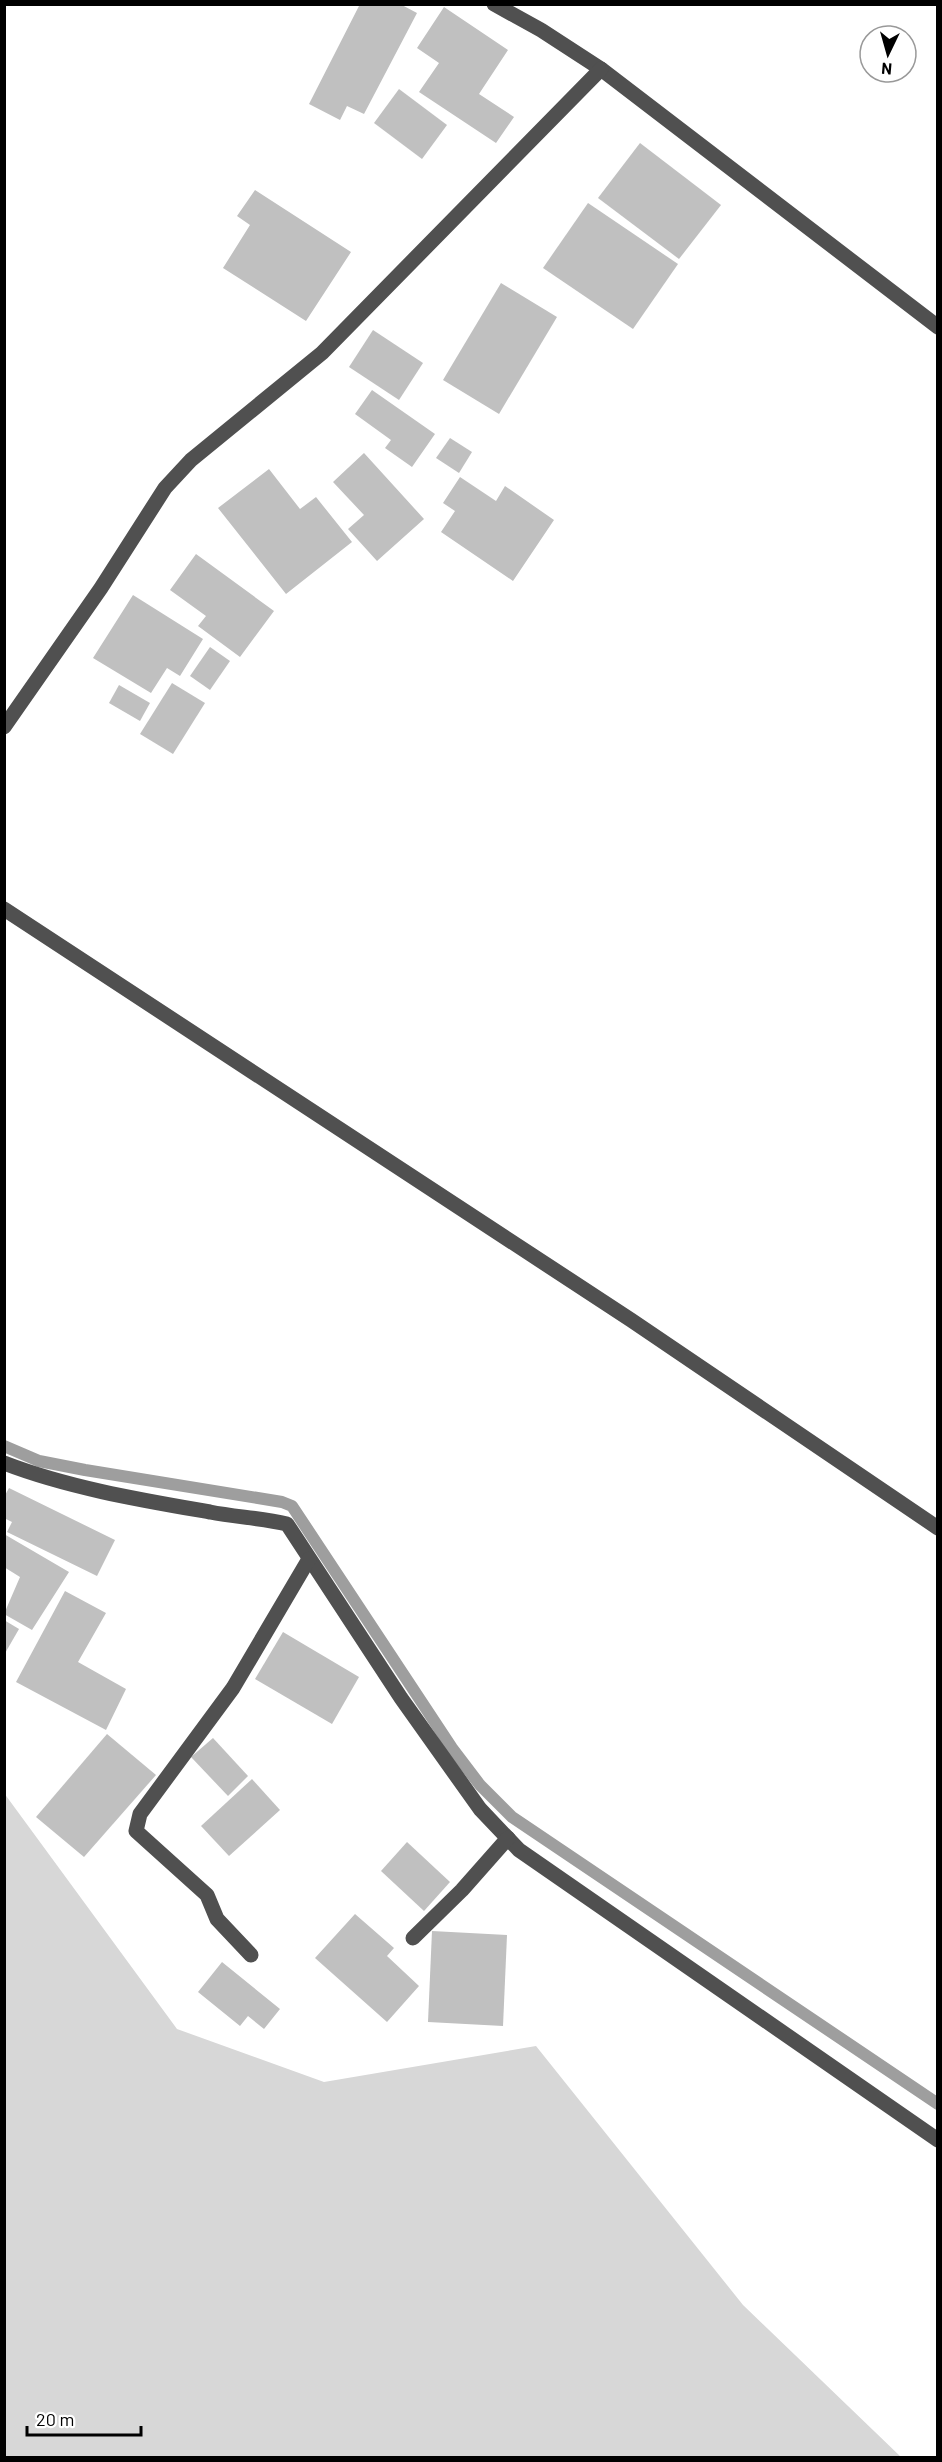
<svg xmlns="http://www.w3.org/2000/svg" width="942" height="2462" viewBox="0 0 942 2462" font-family="Barlow,sans-serif">
<style>
.green{fill:#d7d7d7}
.lines{fill:none;stroke-linecap:round;stroke-linejoin:round}
.stream{stroke:#9e9e9e;stroke-width:12}
.building{fill:#c0c0c0}
.minor{stroke:#505050;stroke-width:15}
</style>
<rect width="100%" height="100%" fill="#fff"/>
<path class="green" d="M4 1793 177 2029 324 2082 536 2046 743 2305 901 2457H5Z"/>
<g class="lines">
<path class="stream" d="M4 1446 39 1461 85 1470 282 1502 292 1506 452 1748 480 1785 512 1817 938 2104"/>
</g>
<g class="building">
<path d="M360 4H400L417 13 364 114 347 106 340 120 309 104Z"/>
<path d="M444 7 508 50 479 94 514 117 496 143 419 92 439 63 417 48Z"/>
<path d="M399 89 447 125 422 159 374 123Z"/>
<path d="M640 143 721 205 679 259 598 198Z"/>
<path d="M255 190 351 252 306 321 223 268 250 225 237 216Z"/>
<path d="M588 203 678 264 633 329 543 268Z"/>
<path d="M501 283 557 317 499 414 443 380Z"/>
<path d="M373 330 423 363 399 400 349 367Z"/>
<path d="M372 390 435 434 412 467 385 448 391 440 355 414Z"/>
<path d="M450 438 472 452 459 473 436 458Z"/>
<path d="M364 453 424 519 377 561 348 529 364 515 333 482Z"/>
<path d="M269 469 300 509 316 497 352 542 286 594 218 508Z"/>
<path d="M460 477 496 501 505 486 554 520 513 581 441 532 455 511 443 503Z"/>
<path d="M196 554 274 611 240 657 198 626 206 616 170 590Z"/>
<path d="M133 595 203 639 180 676 167 668 151 693 93 658Z"/>
<path d="M210 647 230 661 210 690 190 676Z"/>
<path d="M172 683 205 703 173 754 140 734Z"/>
<path d="M119 685 150 703 140 721 109 703Z"/>
<path d="M9 1488 115 1540 97 1576 7 1532 12 1522 4 1518V1497Z"/>
<path d="M4 1534 69 1572 32 1630 4 1614 20 1577 4 1567Z"/>
<path d="M65 1591 106 1613 78 1662 126 1689 106 1730 16 1682Z"/>
<path d="M4 1620 19 1629 4 1655Z"/>
<path d="M283 1632 359 1677 332 1724 255 1679Z"/>
<path d="M107 1734 156 1775 84 1857 36 1817Z"/>
<path d="M213 1738 248 1776 228 1796 191 1757Z"/>
<path d="M252 1779 280 1810 229 1856 201 1826Z"/>
<path d="M407 1842 450 1882 424 1911 381 1871Z"/>
<path d="M355 1914 394 1948 387 1956 419 1986 387 2022 315 1958Z"/>
<path d="M432 1931 507 1935 503 2026 428 2022Z"/>
<path d="M222 1962 280 2009 264 2029 248 2016 240 2026 198 1992Z"/>
</g>
<g class="lines">
<g class="minor">
<path d="M494 4 541 30 601 69 938 327"/>
<path d="M4 727 101 588 165 488 191 460 322 353 601 69"/>
<path d="M4 909 631 1320 938 1528"/>
<path d="M4 1463C69 1488 141 1500 210 1512 235 1517 261 1518 287 1524L401 1698 480 1809 519 1850 938 2140"/>
<path d="M413 1938 462 1890 508 1838"/>
<path d="M251 1955 217 1919 207 1895 136 1831 140 1814 233 1688 309 1559"/>
</g>
</g>
<rect width="942" height="2462" fill="none" stroke="#000000" stroke-width="12"/>
<g transform="translate(888 54) rotate(185)"><circle r="28" fill="#ffffff" stroke="#999999" stroke-width="1.5"/>
<path d="M0-4.5L10 22L0 15L-10 22Z" fill="#000000"/>
<text y="-9" font-size="16" font-weight="bold" text-anchor="middle" fill="#000000">N</text>
</g>
<path d="M27 2426v9h114v-9" fill="none" stroke="#000000" stroke-width="3"/>
<text x="36" y="2426" font-size="18" fill="#000000" stroke="#ffffff" stroke-width="4.5" paint-order="stroke">20 m</text>
</svg>
